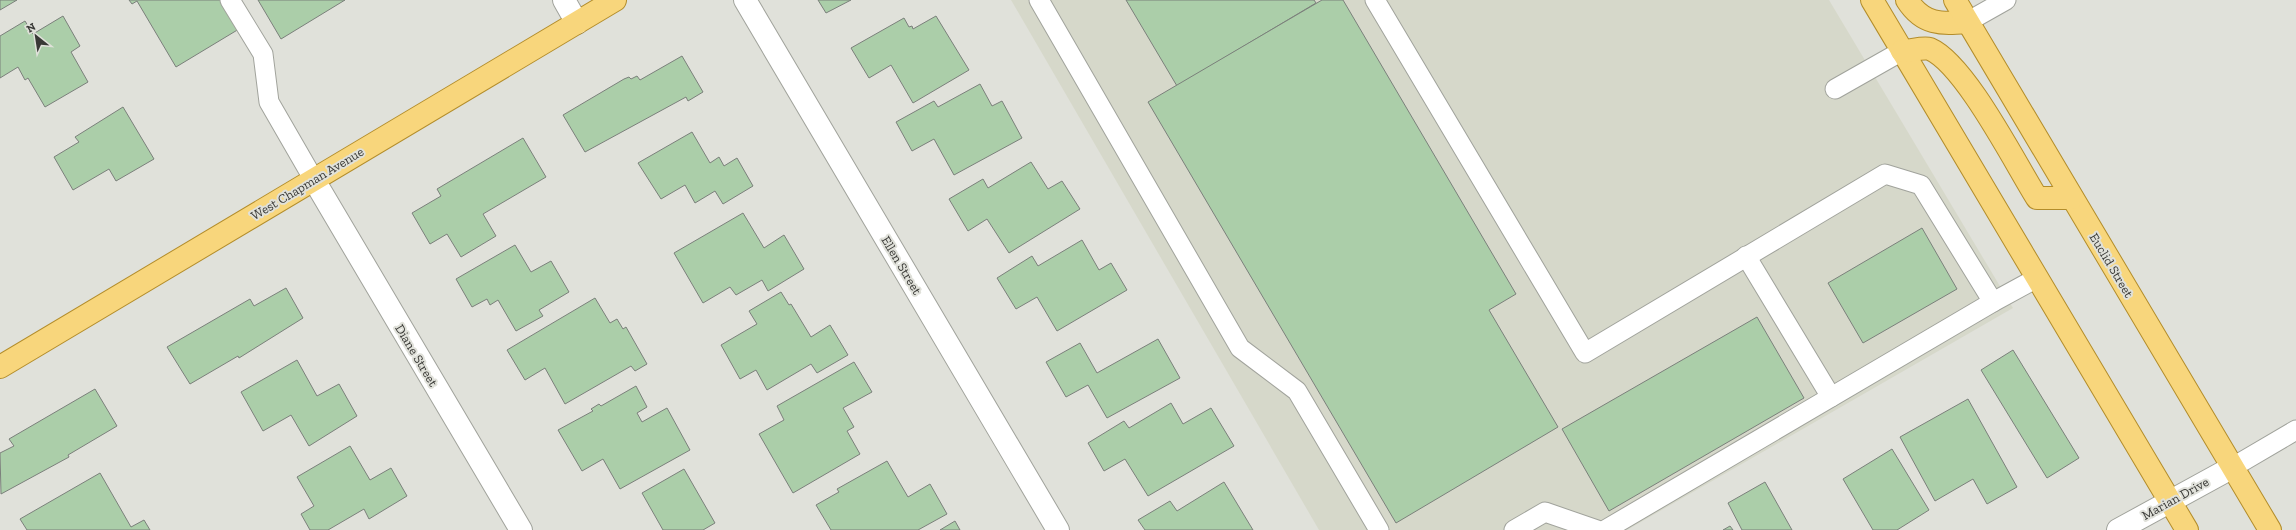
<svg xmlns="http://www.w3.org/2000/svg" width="2296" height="530" viewBox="0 0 2296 530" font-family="'Zilla Slab',serif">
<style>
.built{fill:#d6d8ca}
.building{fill:#abcea9;stroke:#7b807b}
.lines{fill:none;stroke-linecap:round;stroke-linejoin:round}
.service-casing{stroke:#a1a39c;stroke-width:21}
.minor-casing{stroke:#a1a39c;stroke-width:24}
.primary-casing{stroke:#b38d2b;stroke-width:24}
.service{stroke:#fff;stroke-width:19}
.minor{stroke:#fff;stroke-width:22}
.primary{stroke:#f8d67c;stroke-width:22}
.labels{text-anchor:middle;stroke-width:4;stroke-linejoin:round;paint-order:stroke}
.street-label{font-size:13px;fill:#393936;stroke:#e0e1da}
</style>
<rect width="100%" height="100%" fill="#e0e1da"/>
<path class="built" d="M1011 0H1829L2013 308 1627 530H1319Z"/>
<g class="building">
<path d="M0 0H17L0 10Z"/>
<path d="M129 0H222L239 29 176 67 137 1 132 4Z"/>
<path d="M258 0H345L281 39Z"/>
<path d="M818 0H851L826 13Z"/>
<path d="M1126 0H1314L1316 3 1177 86Z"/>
<path d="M1322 0H1343L1516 294 1489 310 1558 427 1396 523 1148 102Z"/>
<path d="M63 16 80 46 71 52 88 82 45 107 28 78 25 80 18 67 0 78V36L25 21 33 34Z"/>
<path d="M936 16 969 70 913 103 891 65 869 78 851 48 904 18 909 27 912 26 913 29Z"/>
<path d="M682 56 703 92 688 101 686 97 585 152 563 115 624 79 629 77 631 79 637 76 640 80Z"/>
<path d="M980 84 992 106 1002 101 1022 138 954 175 934 139 912 151 896 122 934 101 938 107Z"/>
<path d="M123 107 154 159 116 181 109 169 73 190 54 157 79 142 75 137Z"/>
<path d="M692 132 710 163 719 157 724 166 737 158 753 186 723 204 715 191 695 203 685 185 661 199 638 163Z"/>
<path d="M523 138 546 177 483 214 496 236 461 257 447 234 430 244 412 213 441 196 437 189Z"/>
<path d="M1031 162 1048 189 1062 181 1080 209 1009 253 987 219 968 231 949 199 983 179 988 188Z"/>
<path d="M743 213 764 248 784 235 804 269 768 291 762 280 736 295 730 287 703 303 674 253Z"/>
<path d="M1922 228 1957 289 1863 343 1828 283Z"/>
<path d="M1082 240 1099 270 1111 263 1127 290 1057 331 1037 297 1016 309 997 278 1032 256 1038 266Z"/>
<path d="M515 245 531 272 551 261 569 292 539 310 543 316 516 331 498 300 490 305 487 299 472 307 456 279Z"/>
<path d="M286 288 303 318 239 358 238 356 190 384 167 347 250 299 254 306Z"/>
<path d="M781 292 789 305 791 304 811 337 830 325 848 355 817 373 811 364 767 390 756 370 740 379 721 345 757 324 749 311Z"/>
<path d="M595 298 610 323 617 319 623 329 626 327 647 364 635 371 631 366 565 404 545 368 525 380 507 350Z"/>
<path d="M1757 317 1804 398 1609 511 1562 429Z"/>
<path d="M1158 339 1180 378 1107 418 1088 385 1066 397 1046 362 1080 343 1097 373Z"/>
<path d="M2013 350 2079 458 2047 478 1981 370Z"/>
<path d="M297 360 317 396 339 384 357 416 309 446 291 415 263 431 241 392Z"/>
<path d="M854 362 872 392 843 408 854 427 847 431 860 454 793 493 759 434 784 420 777 406Z"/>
<path d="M636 386 647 407 637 413 642 422 667 408 690 450 620 489 603 459 582 471 558 430 593 411 591 409 599 404 601 406Z"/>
<path d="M95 389 117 426 68 455 69 457 1 494 0 453 14 446 9 439Z"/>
<path d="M1968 399 2017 487 1987 504 1973 479 1935 501 1900 437Z"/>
<path d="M1171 403 1183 424 1211 408 1234 446 1148 496 1125 459 1104 471 1088 443 1124 421 1129 428Z"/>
<path d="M350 446 370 480 391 468 407 496 369 519 364 509 328 530H310L301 514 314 506 297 477Z"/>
<path d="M1892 449 1929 510 1897 530H1873L1843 479Z"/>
<path d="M887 461 908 497 930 484 947 514 918 530H831L816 505 839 492 837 489Z"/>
<path d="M684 469 715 523 703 530H663L642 493Z"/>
<path d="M100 473 131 527 144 520 150 530H27L20 519Z"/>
<path d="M1224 482 1253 530H1145L1138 520 1170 501 1177 511Z"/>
<path d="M1765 482 1792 530H1742L1728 503Z"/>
<path d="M955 521 960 530H940Z"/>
<path d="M1730 526 1733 530H1723Z"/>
</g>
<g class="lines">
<defs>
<g id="service">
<path d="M230 0 263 54 269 102 314 180"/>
<path d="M1039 0 1240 348 1297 391 1379 530"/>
<path d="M1375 0 1585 353 1885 174 1921 185 1993 302"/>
<path d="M1967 22 2006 0"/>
<path d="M1835 89 1902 51"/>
<path d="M1746 256 1831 397"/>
<path d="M2233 467 2296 430"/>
<path d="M1514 530 1545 512 1597 530"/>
<path d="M1605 530 1993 302 2037 278"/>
</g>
<g id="minor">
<path d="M564 0 577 23"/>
<path d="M745 0 1058 530"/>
<path d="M314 180 521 530"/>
<path d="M2118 530 2233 467"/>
</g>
<g id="primary">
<path d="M1872 0 2187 530"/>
<path d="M1907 0C1923 25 1941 24 1967 22"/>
<path d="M1955 0 2270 530"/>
<path d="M1902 51C1910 51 1923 47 1930 49 1965 64 2015 163 2037 198H2072"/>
<path d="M0 367 615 0"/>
</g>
</defs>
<use href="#service" class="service-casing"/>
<use href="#minor" class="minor-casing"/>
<use href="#primary" class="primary-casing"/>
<use href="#service" class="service"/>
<use href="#minor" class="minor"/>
<use href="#primary" class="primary"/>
</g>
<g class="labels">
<g class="street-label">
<text transform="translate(307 183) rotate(-31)" y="5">West Chapman Avenue</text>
<text transform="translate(902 265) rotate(59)" y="5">Ellen Street</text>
<text transform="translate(2112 265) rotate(59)" y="5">Euclid Street</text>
<text transform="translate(417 355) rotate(59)" y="5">Diane Street</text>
<text transform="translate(2175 498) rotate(-29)" y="5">Marian Drive</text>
</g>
</g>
<g transform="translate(36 36) rotate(330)" stroke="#e0e1da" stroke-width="3" paint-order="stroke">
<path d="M0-3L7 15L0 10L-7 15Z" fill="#393936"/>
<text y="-6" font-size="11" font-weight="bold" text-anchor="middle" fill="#393936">N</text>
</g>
</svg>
